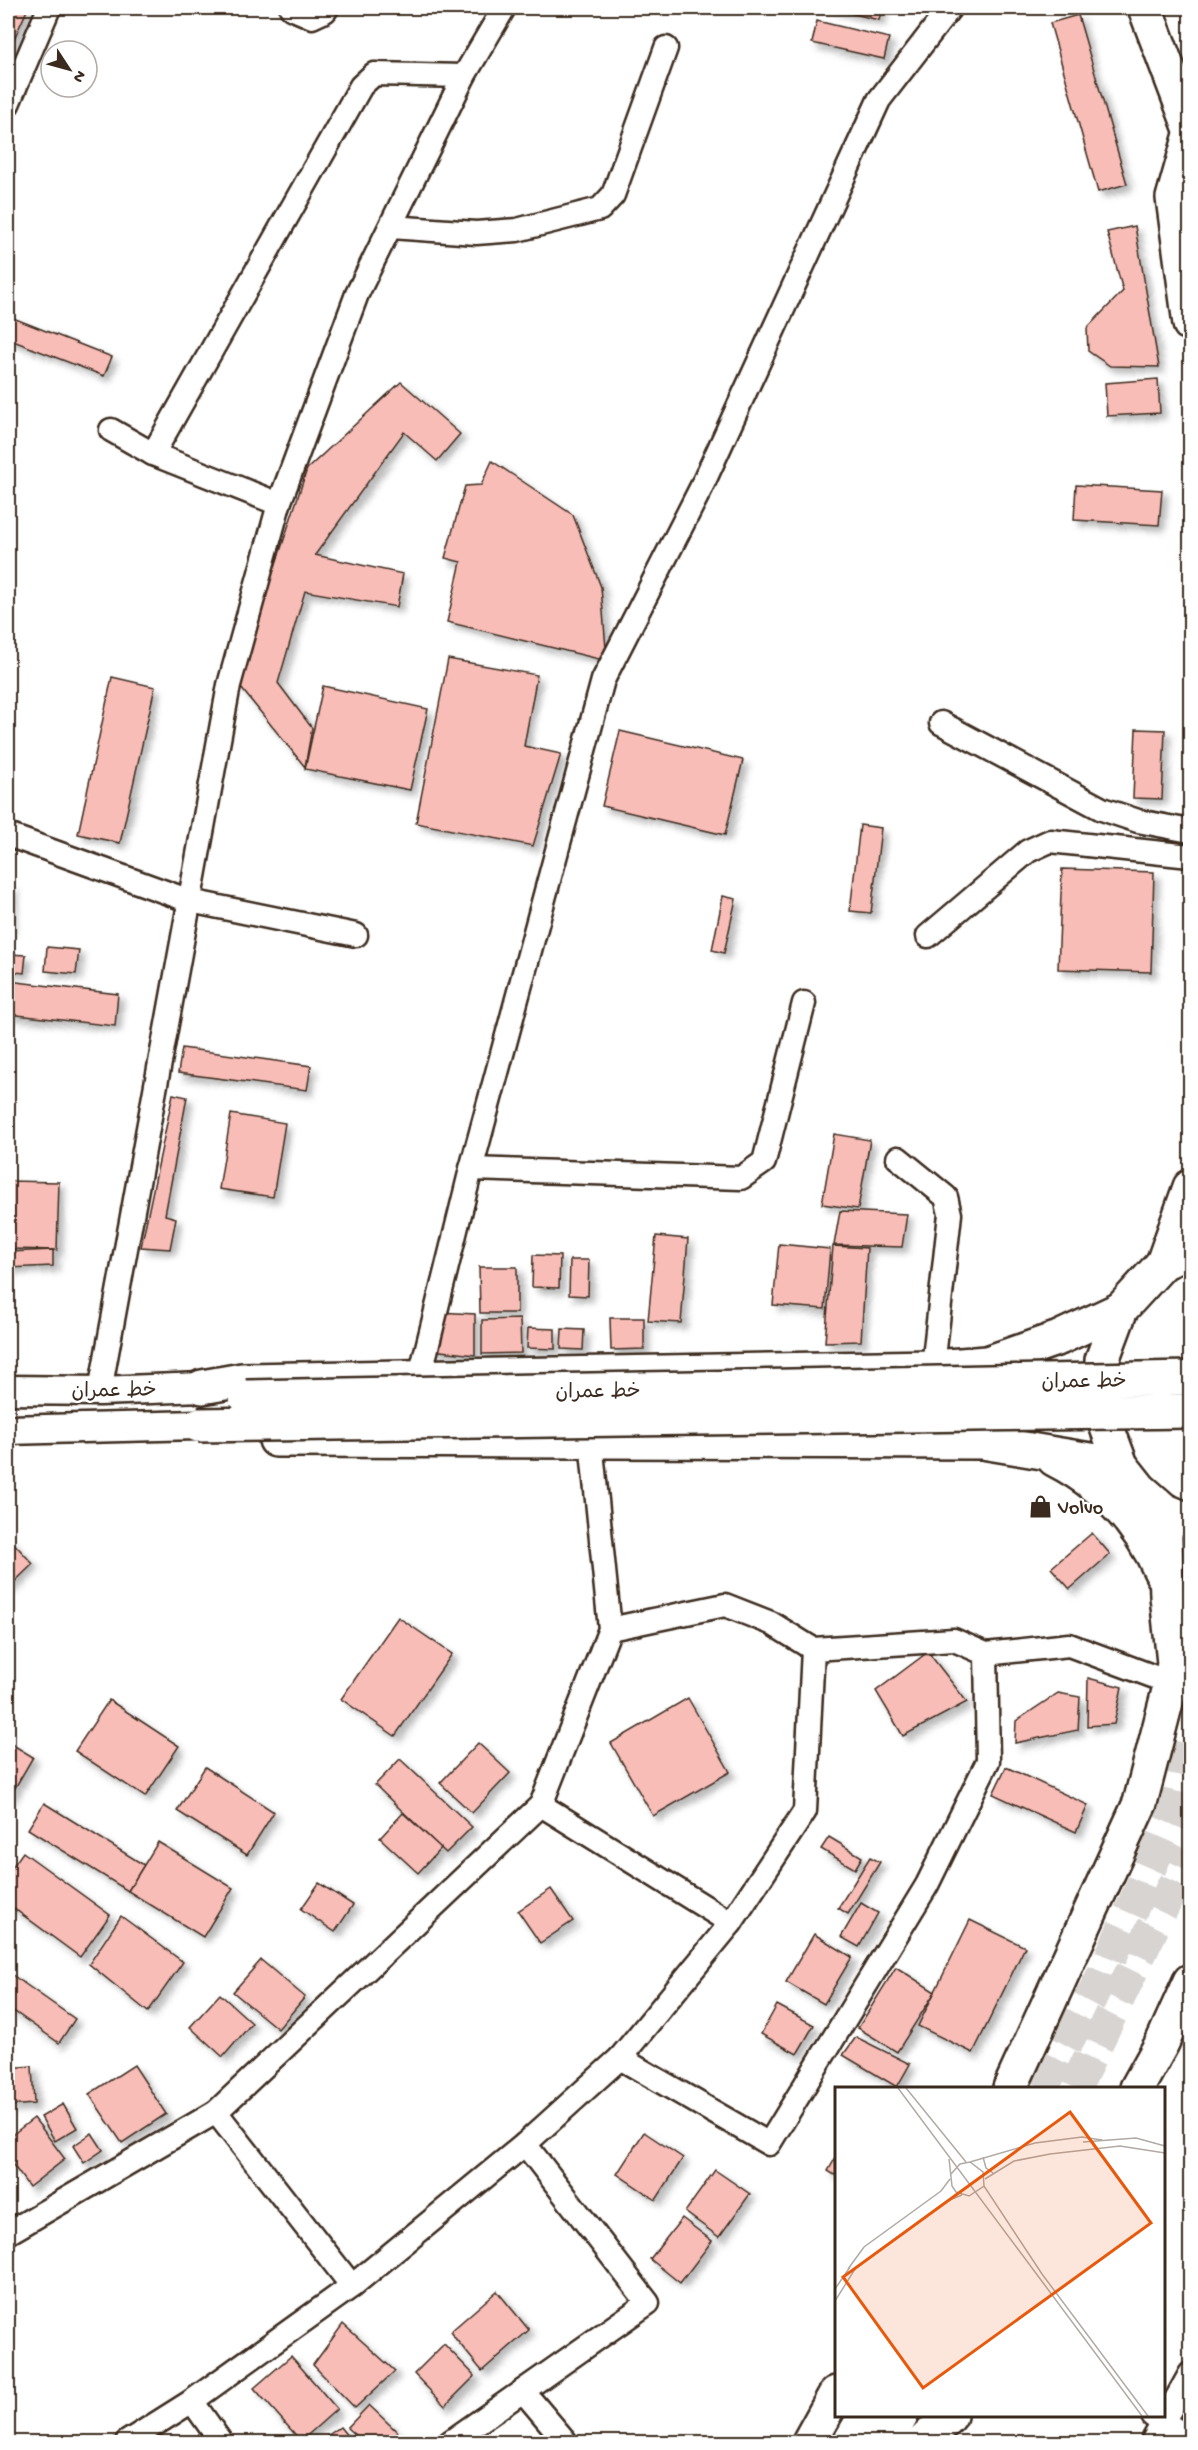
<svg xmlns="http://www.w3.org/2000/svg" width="1198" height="2450" viewBox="0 0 1198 2450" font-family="'Gochi Hand','Playpen Sans Arabic',sans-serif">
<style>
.building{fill:#f9bdb8;stroke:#3b2a1e;stroke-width:1.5;filter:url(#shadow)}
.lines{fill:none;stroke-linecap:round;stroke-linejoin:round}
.highway-tunnel{stroke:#d8d4d2;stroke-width:33;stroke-dasharray:33 16;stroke-linecap:butt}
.minor-casing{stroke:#3b2a1e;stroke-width:27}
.major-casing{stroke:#3b2a1e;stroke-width:33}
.highway-casing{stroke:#3b2a1e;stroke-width:38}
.minor{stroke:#fff;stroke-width:22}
.major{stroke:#fff;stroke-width:28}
.highway{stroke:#fff;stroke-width:33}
.highway-bridge-casing{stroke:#3b2a1e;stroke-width:38;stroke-linecap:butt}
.highway-bridge{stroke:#fff;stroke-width:33}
.labels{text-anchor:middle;stroke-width:4.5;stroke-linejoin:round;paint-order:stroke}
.street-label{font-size:20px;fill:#3b2a1e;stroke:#fff}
.poi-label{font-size:20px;fill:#3b2a1e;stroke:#fff;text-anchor:start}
.inset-road{fill:none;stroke:#b1aaa5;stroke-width:1.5}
.view{fill:#e8590c;fill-opacity:0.15;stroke:#e8590c;stroke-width:3}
.inset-edge{fill:none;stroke:#3b2a1e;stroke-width:3}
</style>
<defs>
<filter id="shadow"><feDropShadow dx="5.5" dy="5.5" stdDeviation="3" flood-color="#0004"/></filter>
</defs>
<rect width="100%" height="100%" fill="#fff"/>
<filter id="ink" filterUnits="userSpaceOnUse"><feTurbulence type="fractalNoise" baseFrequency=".0167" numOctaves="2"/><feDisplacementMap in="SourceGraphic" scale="12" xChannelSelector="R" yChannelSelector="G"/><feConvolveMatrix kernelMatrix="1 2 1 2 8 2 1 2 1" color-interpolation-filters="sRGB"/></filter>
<g filter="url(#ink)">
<g class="building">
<path d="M8 8H28L8 52Z"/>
<path d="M829 8H882L879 20Z"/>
<path d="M1078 15 1127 184 1098 192 1050 23Z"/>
<path d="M817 21 889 38 884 59 812 43Z"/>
<path d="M1135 226 1159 367 1110 366 1088 351 1087 328 1123 291 1107 232Z"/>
<path d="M8 316 112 357 104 376 8 339Z"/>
<path d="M1158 379 1160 413 1107 416 1105 383Z"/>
<path d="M401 382 460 434 437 461 404 432 315 555 403 574 397 607 305 591 278 683 312 728 305 767 237 683 307 469Z"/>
<path d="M492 461 573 515 601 587 607 661 447 622 461 562 445 558 465 486 481 485Z"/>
<path d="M1076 485 1162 490 1159 525 1074 520Z"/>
<path d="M448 659 537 675 524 746 561 754 533 846 416 823Z"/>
<path d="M112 677 155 687 120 843 78 834Z"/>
<path d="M323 686 428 709 410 790 305 769Z"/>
<path d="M1136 729 1165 730 1162 799 1133 798Z"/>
<path d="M620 731 743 760 725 835 602 806Z"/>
<path d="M860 825 881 828 871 913 850 911Z"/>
<path d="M1062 869 1154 872 1151 972 1058 969Z"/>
<path d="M8 887H13L10 929H8Z"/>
<path d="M723 896 736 899 724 953 712 950Z"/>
<path d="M47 947 79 950 76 974 45 971Z"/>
<path d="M8 954 26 955 24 973 8 971Z"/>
<path d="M8 981 118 994 115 1026 8 1014Z"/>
<path d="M182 1048 311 1066 307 1090 178 1073Z"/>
<path d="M173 1094 187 1097 165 1215 176 1218 170 1249 141 1247Z"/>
<path d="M231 1114 285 1123 273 1197 219 1189Z"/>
<path d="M834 1134 870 1140 858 1209 822 1204Z"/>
<path d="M8 1181 59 1182 57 1250 8 1249Z"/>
<path d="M840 1211 907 1214 902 1247 834 1245Z"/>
<path d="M656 1236 688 1239 681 1323 648 1321Z"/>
<path d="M779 1244 830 1249 825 1309 773 1305Z"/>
<path d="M833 1246 867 1248 861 1341 825 1342Z"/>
<path d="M53 1250V1266L8 1268V1252Z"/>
<path d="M533 1255 560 1256 559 1288 532 1287Z"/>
<path d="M570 1260H589L588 1296 569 1295Z"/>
<path d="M479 1267H517V1313H480Z"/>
<path d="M438 1312 475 1314V1355L432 1350Z"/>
<path d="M610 1318H644V1349L611 1350Z"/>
<path d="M520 1319 521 1353 482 1354V1320Z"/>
<path d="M528 1328 555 1329V1349L527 1348Z"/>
<path d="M562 1329 584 1330 583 1350 561 1349Z"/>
<path d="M1092 1533 1110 1554 1070 1589 1051 1568Z"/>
<path d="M8 1537 33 1564 8 1588Z"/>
<path d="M398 1617 452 1654 395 1736 341 1699Z"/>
<path d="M928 1652 967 1702 903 1736 876 1691Z"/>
<path d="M1088 1678 1122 1687 1114 1724 1087 1726Z"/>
<path d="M1058 1693 1080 1697 1078 1730 1015 1743 1016 1721Z"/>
<path d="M688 1698 730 1772 653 1816 611 1743Z"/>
<path d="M109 1700 179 1746 145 1797 75 1751Z"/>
<path d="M8 1742 33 1757 8 1800Z"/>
<path d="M478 1743 510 1773 472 1813 440 1783Z"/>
<path d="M400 1759 472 1827 446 1853 375 1785Z"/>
<path d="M205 1767 274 1812 247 1855 177 1811Z"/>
<path d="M1006 1767 1088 1805 1076 1832 993 1794Z"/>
<path d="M44 1803 144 1865 128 1891 28 1829Z"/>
<path d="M403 1813 441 1848 418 1873 380 1838Z"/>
<path d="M829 1837 862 1857 855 1869 821 1849Z"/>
<path d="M158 1842 233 1888 203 1937 128 1891Z"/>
<path d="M23 1852 110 1915 80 1957 8 1904V1873Z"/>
<path d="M870 1857 880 1862 848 1914 838 1908Z"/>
<path d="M319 1883 353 1905 335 1932 301 1909Z"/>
<path d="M551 1889 573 1921 540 1943 518 1911Z"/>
<path d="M861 1903 878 1913 859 1947 841 1937Z"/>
<path d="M121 1916 183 1962 148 2012 89 1964Z"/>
<path d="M970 1920 1025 1947 973 2053 918 2026Z"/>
<path d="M814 1934 852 1957 824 2004 786 1982Z"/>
<path d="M261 1960 305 1997 278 2029 233 1992Z"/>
<path d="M896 1967 935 1992 897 2052 858 2028Z"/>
<path d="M8 1972 75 2019 59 2043 8 2007Z"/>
<path d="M220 1994 252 2023 223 2057 190 2027Z"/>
<path d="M777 2005 814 2025 797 2054 761 2034Z"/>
<path d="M856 2037 910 2064 897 2087 843 2055Z"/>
<path d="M134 2065 166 2114 122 2143 89 2094Z"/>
<path d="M32 2066 34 2104 8 2106V2068Z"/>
<path d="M63 2104 77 2128 55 2141 41 2117Z"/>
<path d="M34 2118 65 2159 29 2187 8 2158V2138Z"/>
<path d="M644 2132 683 2158 656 2200 617 2174Z"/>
<path d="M92 2133 103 2150 84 2163 73 2146Z"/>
<path d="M836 2157V2176L828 2171Z"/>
<path d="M715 2170 750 2194 719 2237 685 2212Z"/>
<path d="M682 2218 712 2241 680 2283 650 2259Z"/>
<path d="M497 2291 529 2330 482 2371 450 2332Z"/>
<path d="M343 2324 395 2371 355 2408 313 2365Z"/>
<path d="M444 2344 475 2376 445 2406 414 2374Z"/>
<path d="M291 2356 337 2409 301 2441 254 2388Z"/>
<path d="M369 2405 408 2442H363L347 2428Z"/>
<path d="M340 2427 352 2442H320V2441Z"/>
</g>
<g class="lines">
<g class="highway-tunnel">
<path d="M1042 2088 1102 1977 1175 1811 1190 1744"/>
<path d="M1075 2088 1190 1851"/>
</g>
<defs>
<g id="minor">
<path d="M291 8 312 17 325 11 327 8"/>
<path d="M8 104 49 8"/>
<path d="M391 227 476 233 517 230 600 209 613 195 666 48"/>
<path d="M111 430 153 454 279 504"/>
<path d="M153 454 361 86 374 74 464 76"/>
<path d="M941 723 1102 809 1138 821 1190 831"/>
<path d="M8 835 190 901 356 935"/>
<path d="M928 936 1028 851 1050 841 1190 856"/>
<path d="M898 1158 946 1197 950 1214 933 1367"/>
<path d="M471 1169 741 1178 764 1162 804 1003"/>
<path d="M420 1376 471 1169 603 680 701 488 879 100 950 8"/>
<path d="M100 1391 229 685 279 504 357 294 464 76 504 8"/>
<path d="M610 1629 725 1605 771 1623 813 1649"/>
<path d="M541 1805 731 1923"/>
<path d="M620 2058 769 2144 927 1885 988 1761 986 1654"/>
<path d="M216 2112 352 2286"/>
<path d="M8 2233 216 2112 541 1805 610 1629 591 1441"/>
<path d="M523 2391 566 2442"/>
<path d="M192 2401 221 2442"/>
<path d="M1153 2416 1190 2438"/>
<path d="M127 2442 192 2401 352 2286 525 2144 620 2058 731 1923 805 1811 813 1649 954 1640 986 1654 1069 1645 1171 1683"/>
<path d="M450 2442 648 2303 525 2144"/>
<path d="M1152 2442 1190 2374"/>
</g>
<g id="major">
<path d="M8 1390 100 1391 202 1387"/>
<path d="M8 1430 198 1425"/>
</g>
<g id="highway">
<path d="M1145 8 1190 127"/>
<path d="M1190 138 1173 198 1190 324"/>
<path d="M1190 1251 1163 1263 1121 1309 1102 1360V1414L1121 1465 1140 1489 1164 1510 1190 1521"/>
<path d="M1163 1263 1190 1187"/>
<path d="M202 1387 242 1380 933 1367 987 1363 1059 1338 1121 1309"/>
<path d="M276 1440 982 1442 1121 1465"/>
<path d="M1054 1459C1103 1484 1140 1524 1162 1574"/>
<path d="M1010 2088 1140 1803 1171 1683 1174 1663 1167 1596 1164 1510"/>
<path d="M1137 2088 1162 2043 1190 1981"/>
<path d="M809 2442 836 2393"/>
<path d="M850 2442 865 2416"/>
<path d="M886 2442 901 2416"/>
<path d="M923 2442 950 2416"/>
</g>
</defs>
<use href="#minor" class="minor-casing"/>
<use href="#major" class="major-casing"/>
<use href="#highway" class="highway-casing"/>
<use href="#minor" class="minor"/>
<use href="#major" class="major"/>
<use href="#highway" class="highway"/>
<defs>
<g id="highway-bridge">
<path d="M246 1397 1190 1378"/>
<path d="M198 1425 1190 1411"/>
</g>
</defs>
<use href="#highway-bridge" class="highway-bridge-casing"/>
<use href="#highway-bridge" class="highway-bridge"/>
</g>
</g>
<defs>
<symbol id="shop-bare" viewBox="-9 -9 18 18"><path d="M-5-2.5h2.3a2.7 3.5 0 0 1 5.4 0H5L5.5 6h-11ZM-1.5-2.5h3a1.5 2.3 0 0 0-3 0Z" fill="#3b2a1e" stroke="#fff" stroke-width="2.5" paint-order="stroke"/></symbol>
</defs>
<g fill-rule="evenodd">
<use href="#shop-bare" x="1024" y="1490" width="33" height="33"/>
</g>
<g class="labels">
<g class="street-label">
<text transform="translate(1084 1380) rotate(-1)" y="7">خط عمران</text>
<text transform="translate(114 1389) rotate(-1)" y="7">خط عمران</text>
<text transform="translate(598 1390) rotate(-1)" y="7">خط عمران</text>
</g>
<g class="poi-label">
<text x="1058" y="1513">Volvo</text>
</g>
</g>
<g transform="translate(835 2087)">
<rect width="330" height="330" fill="#fff"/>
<path class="inset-road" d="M63 1 203 189M71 1 131 75M248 55 301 51 330 59M148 70 151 81 158 86M114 72 117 99 121 105 134 109 149 99 148 85 135 75 125 77 116 87M135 75 200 56 247 50 267 53M150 92 179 74 215 67 285 59 330 66M149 99 207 187M13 182 29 160 106 104 115 92M207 187 313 329M203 189 307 329M0 202 15 180M0 214 20 182 112 114 127 108"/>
<path class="view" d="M235 25 316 136 88 301 8 190Z"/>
<rect width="330" height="330" class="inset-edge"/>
</g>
<rect width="1198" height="2450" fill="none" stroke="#fff" stroke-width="30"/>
<rect x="15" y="15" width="1168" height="2420" fill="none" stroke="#3b2a1e" stroke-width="2" filter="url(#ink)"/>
<g transform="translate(69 69) rotate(126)"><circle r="28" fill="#ffffff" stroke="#b1aaa5" stroke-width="1.5"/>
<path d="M0-4.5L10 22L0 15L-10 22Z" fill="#3b2a1e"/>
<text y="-9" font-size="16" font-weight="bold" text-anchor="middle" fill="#3b2a1e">N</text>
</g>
</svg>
